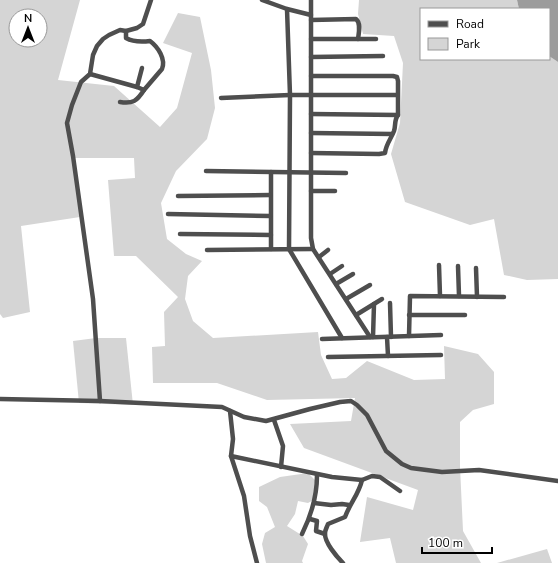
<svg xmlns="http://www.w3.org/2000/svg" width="558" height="563" viewBox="0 0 558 563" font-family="'Nunito Sans',sans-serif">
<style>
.green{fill:#d5d5d5;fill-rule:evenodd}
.water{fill:#9c9c9c}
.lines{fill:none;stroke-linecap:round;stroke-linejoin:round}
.minor{stroke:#4e4e4e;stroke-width:4.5}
</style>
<rect width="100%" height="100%" fill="#fff"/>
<g class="green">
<path d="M0 0H80L58 80 114 86 160 127 177 108 192 53 163 43 178 13 200 17 211 70 215 108 207 139 176 171 161 203 167 239 186 254 202 261 188 276 185 299 193 321 213 338 318 332 321 355 332 379 346 378 367 361 414 380 445 379 444 346 478 354 494 372V404L473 410 460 422V467L463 531 481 563H396L390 538 360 542 367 497 413 510 418 490 304 448 290 424 351 421 355 398 267 400 217 383H153L152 347 165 346 164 312 178 297 136 256H114L108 180 135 178 134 158H73L80 217 21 226 30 312 3 318 0 314ZM16 16H40V40H16Z"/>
<path d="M359 0H517L519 9H421V59H549V56L558 62V279L527 280 504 275 494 219 470 225 405 202 391 154 400 123 403 63 394 36 363 34 358 14Z"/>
<path d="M96 338H126L133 405 79 403 73 341Z"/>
<path d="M308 473 317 482 315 499 308 503 298 501 295 514 287 526 303 536 308 544 302 561 303 563H266L262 544 265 533 275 527 267 507 259 501V487L280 477Z"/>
<path d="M547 549 552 563H497Z"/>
</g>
<path class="water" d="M517 0H558V62L549 56V9H519Z"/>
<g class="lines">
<g class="minor">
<path d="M262 0 287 9 290 95 289 249 342 338"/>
<path d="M311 0V238L313 249 370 337"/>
<path d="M287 9 311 15"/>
<path d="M311 20 356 19C361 23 359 32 358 39"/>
<path d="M126 31V38C133 42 142 42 150 41 158 47 166 59 162 69L144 90"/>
<path d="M311 39H376"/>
<path d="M311 57 383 56"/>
<path d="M90 74 137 87 144 90C137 101 133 104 120 102"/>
<path d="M137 87 142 68"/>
<path d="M221 98 290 95H397"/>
<path d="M311 114 398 115"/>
<path d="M311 133 392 134"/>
<path d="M311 153 379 154 385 153C386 144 391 139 394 131 396 125 394 120 398 115V81L397 77 393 76H311"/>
<path d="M206 171 346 173"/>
<path d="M271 172V249"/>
<path d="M311 191H335"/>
<path d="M178 196 270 195"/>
<path d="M168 214 270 216"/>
<path d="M180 234 271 235"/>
<path d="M207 250 313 249"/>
<path d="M319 257 328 250"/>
<path d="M439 265 440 296"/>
<path d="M458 266 459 296"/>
<path d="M476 268 477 297"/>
<path d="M330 274 342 266"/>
<path d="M336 284 353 274"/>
<path d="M346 299 370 285"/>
<path d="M390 303 391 337"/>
<path d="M356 315 382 299"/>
<path d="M409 315H465"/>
<path d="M409 336 410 296 504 297"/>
<path d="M373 337 374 304"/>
<path d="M387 337 388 356"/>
<path d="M322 339 441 335"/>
<path d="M328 357 441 355"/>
<path d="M0 399 100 401 222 407 244 417 266 421 310 409 340 402 351 401 357 405 367 415 386 451 402 464 411 468 442 472 479 470 558 481"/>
<path d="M100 401 93 299 73 156 67 123 72 105 81 82 90 74 93 55 97 46 103 39 109 35 120 30 126 31 137 28 143 24 151 0"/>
<path d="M230 411 233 439 231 456 244 496 250 536 257 563"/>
<path d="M274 420 283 446 281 467"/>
<path d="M231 456 332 477 362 480 372 476 380 477 400 491"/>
<path d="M314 503 331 505 342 504 349 505"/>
<path d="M310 519 317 521 316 531 325 534"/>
<path d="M302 534C311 516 317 496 317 475"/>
<path d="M343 563C337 557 324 542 325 533 325 530 327 527 328 524L345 517C350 503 359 494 362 480"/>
</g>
</g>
<rect x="420" y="8" width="130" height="52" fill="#ffffff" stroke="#999999"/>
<rect x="428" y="21" width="20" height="6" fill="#4e4e4e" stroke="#999999"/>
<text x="456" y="28" font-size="12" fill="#000000">Road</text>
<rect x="428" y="38" width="20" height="12" fill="#d5d5d5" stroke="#999999"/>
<text x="456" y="48" font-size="12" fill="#000000">Park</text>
<g transform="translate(28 28)"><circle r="19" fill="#ffffff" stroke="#999999"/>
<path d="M0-3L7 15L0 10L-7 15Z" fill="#000000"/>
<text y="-6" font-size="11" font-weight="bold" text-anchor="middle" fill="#000000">N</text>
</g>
<path d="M422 547v6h70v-6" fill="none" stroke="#000000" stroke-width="2"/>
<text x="428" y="547" font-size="12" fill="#000000" stroke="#ffffff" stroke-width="3" paint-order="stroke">100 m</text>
</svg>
